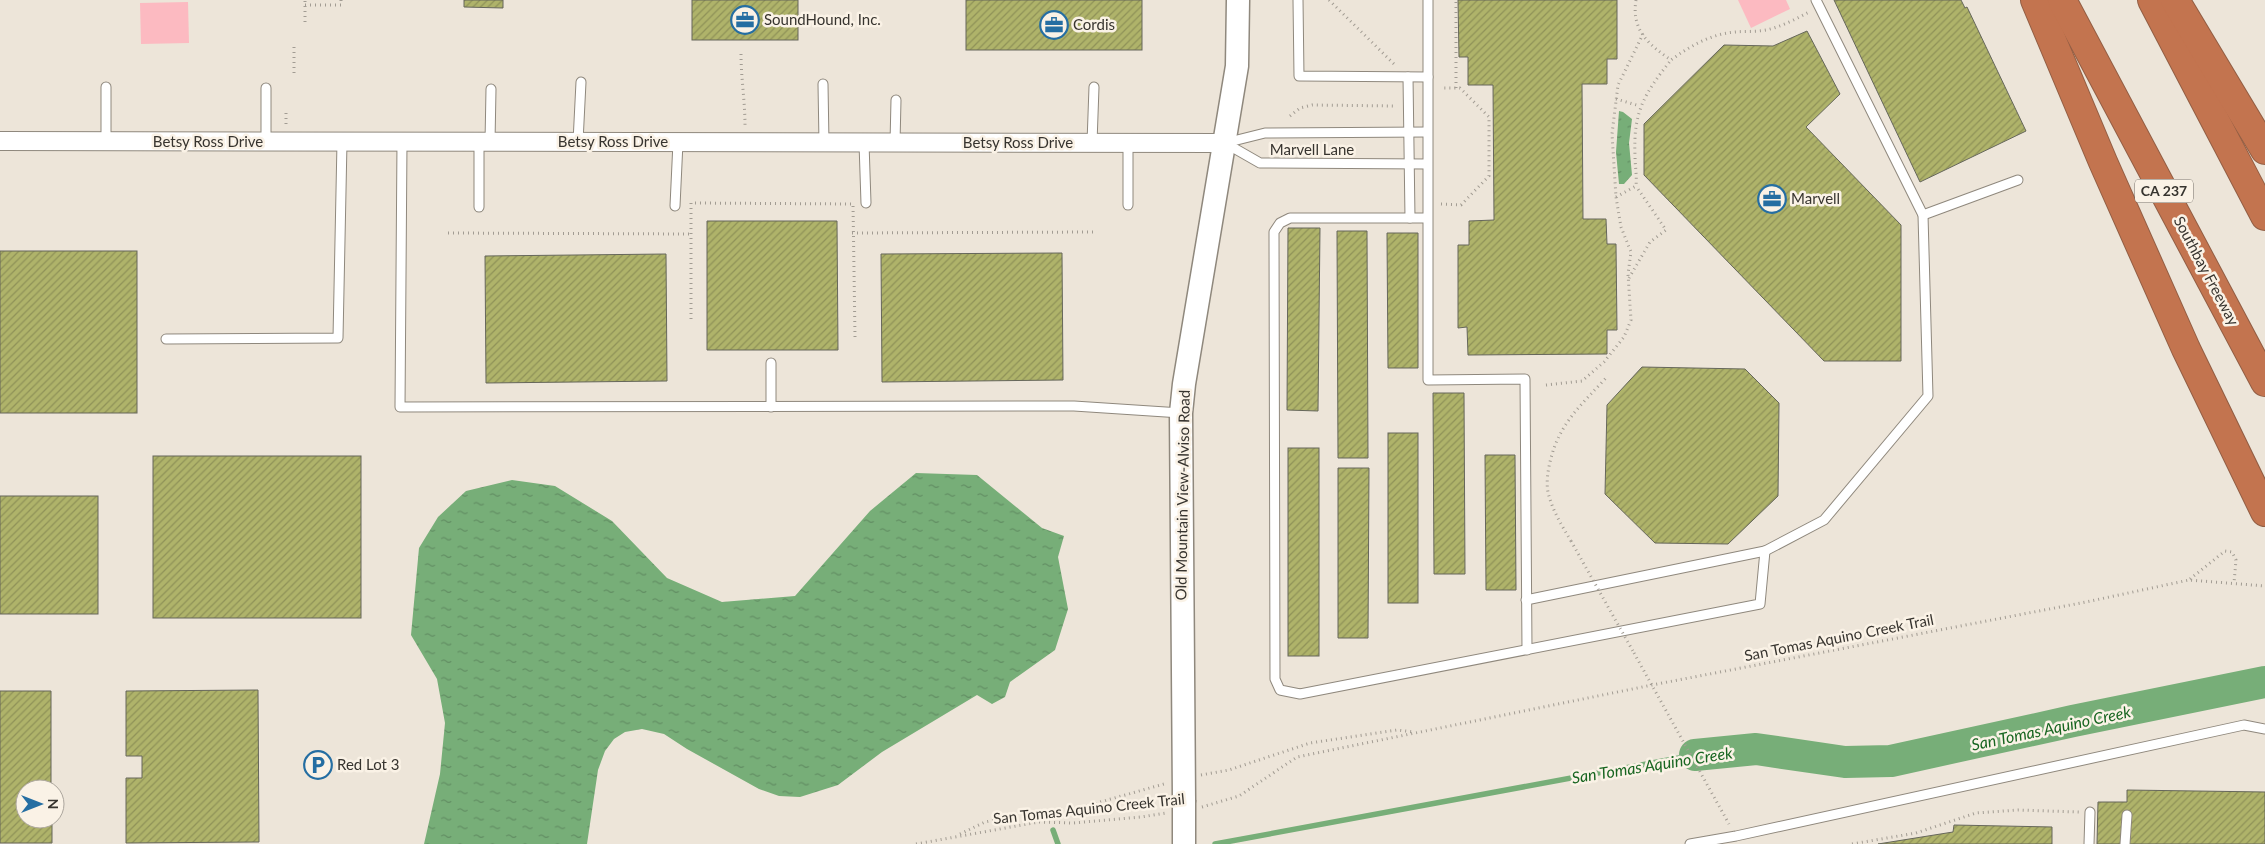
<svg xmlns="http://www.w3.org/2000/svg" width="2265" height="844" viewBox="0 0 2265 844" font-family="Lato,sans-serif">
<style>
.pitch{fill:#fcbac1}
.water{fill:url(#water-ripples)}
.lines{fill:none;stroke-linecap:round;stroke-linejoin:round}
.stream{stroke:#77ae78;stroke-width:5.5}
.river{stroke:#77ae78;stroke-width:32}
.building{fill:url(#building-hatch);stroke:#66675b}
.service-casing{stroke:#8f887d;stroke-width:11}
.minor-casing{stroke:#8f887d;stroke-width:20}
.tertiary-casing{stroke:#8f887d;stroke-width:25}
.motorway-casing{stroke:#925e44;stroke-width:30}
.path{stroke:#a29c93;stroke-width:3;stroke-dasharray:1 4;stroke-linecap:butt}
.service{stroke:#fff;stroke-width:9}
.minor{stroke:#fff;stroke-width:18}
.tertiary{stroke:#fff;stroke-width:22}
.motorway{stroke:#c3744f;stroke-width:28}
.tertiary-bridge-casing{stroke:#8f887d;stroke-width:25;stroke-linecap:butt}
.path-bridge{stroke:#a29c93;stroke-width:3;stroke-dasharray:1 4;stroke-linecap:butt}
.tertiary-bridge{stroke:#fff;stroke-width:22}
.labels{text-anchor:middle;stroke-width:5;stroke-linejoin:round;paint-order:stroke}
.shield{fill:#faf2e6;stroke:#726d66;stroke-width:1}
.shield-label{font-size:14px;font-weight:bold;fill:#37342f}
.poi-label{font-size:15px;fill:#37342f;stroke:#faf2e6;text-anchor:start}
.street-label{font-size:15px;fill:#37342f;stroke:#faf2e6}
.water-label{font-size:16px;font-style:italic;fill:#176520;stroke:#faf2e6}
</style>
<defs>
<pattern id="water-ripples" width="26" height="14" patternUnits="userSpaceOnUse" patternTransform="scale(1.25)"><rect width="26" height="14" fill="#77ae78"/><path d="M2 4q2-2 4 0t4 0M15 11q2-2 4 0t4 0" fill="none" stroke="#628e63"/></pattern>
<pattern id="building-hatch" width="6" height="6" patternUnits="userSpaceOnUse" patternTransform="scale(1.25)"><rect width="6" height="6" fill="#afb36a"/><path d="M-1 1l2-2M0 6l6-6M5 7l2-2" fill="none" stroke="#8f9258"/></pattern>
</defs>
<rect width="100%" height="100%" fill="#ede5d9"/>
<g class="pitch">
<path d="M1738 0H1786L1790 9 1751 28Z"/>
<path d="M188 2 189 43 141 44 140 3Z"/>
</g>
<g class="water">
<path d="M1619 111 1623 112 1632 119 1629 143 1632 175 1624 184H1619L1616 152Z"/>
<path d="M916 473 977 475 1042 528 1064 536 1058 557 1068 609 1055 650 1010 682 1005 697 992 704 977 695 882 752 838 785 800 797 779 796 759 789 687 749 664 734 642 729 625 732 614 739 605 751 598 770 587 844H424L440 774 445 723 437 679 411 635 419 548 438 517 466 491 512 480 555 486 612 521 667 578 722 602 795 596 870 511Z"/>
</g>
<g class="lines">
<g class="stream">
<path d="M1053 830 1058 844"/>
<path d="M1215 844 1695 755"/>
</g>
<path class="river" d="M1695 755 1756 749 1845 762 1891 761 2073 721 2265 682"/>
</g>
<g class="building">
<path d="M464 0H503V8L464 7Z"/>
<rect x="692" y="0" width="106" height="40"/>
<rect x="966" y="0" width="176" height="50"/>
<path d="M1458 0H1617V59H1607V84H1582L1583 219H1606L1607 244H1616L1617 330H1607V354L1468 355 1467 327 1458 328V245H1469V221L1494 220 1493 85H1468V57H1459Z"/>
<path d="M1834 0H1961L1965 8 1967 7 2026 131 1920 182Z"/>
<path d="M1807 31 1840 94 1806 127 1901 225V361H1824L1644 175V124L1724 45 1773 46Z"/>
<path d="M707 221H837L838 350H707Z"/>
<path d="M1288 228H1320L1318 411 1287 410Z"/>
<path d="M1337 231H1367L1368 458H1338Z"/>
<path d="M1387 233H1418V368H1388Z"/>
<rect x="0" y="251" width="137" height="162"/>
<path d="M1062 253 1063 380 882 382 881 254Z"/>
<path d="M666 254 667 381 486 383 485 256Z"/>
<path d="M1642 367 1745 369 1779 403 1778 496 1728 544 1655 543 1605 494 1607 405Z"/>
<path d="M1433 393H1464L1465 574H1434Z"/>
<rect x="1388" y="433" width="30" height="170"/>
<rect x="1288" y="448" width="31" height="208"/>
<path d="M1485 455H1515L1516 590H1486Z"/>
<rect x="153" y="456" width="208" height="162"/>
<path d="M1338 468H1369L1368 638H1338Z"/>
<rect x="0" y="496" width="98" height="118"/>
<path d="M258 690 259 842 126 843V778H142V756H126V691Z"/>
<path d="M0 691H51V789H25V819H52V843H0Z"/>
<path d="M2127 790 2265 792V844H2097L2098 802H2127Z"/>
<path d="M1954 825 2052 827V844H1878L1953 832Z"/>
</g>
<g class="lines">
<defs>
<g id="service">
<path d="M1298 0 1299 76 1428 77"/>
<path d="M1428 0V380L1525 379 1527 650"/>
<path d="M1408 77 1410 218"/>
<path d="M823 84 824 143"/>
<path d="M106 87V142"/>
<path d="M266 88V142"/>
<path d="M402 142 400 407 1074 406 1181 413"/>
<path d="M479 142V207"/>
<path d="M490 142 491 89"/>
<path d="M578 142 581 82"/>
<path d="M864 143 866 203"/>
<path d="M895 143 896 100"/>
<path d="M1092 143 1094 87"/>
<path d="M1128 143V205"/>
<path d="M1225 143 1260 163 1427 164"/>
<path d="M1225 143 1265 133 1427 132"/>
<path d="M675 206 678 142"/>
<path d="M1923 215 2018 180"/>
<path d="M1427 218H1290L1280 223 1274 232 1275 679 1280 690 1300 694 1760 604 1765 551 1526 600"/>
<path d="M166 339 338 338 342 142"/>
<path d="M771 363V407"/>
<path d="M1765 551 1824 520 1928 396 1923 215 1816 0"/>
<path d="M1690 844 1736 836 2244 725 2265 729"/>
<path d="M2089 844 2090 812"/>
<path d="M2125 844 2127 815"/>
</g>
<path id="minor" d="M0 141 1225 143"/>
<path id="tertiary" d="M1184 800 1181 413 1184 384 1237 66 1238 0"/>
<g id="motorway">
<path d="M2035 0 2103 162 2186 349 2265 512"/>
<path d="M2062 0 2265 382"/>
<path d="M2152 0 2265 216"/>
<path d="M2175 0 2265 150"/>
</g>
</defs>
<use href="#service" class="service-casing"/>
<use href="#minor" class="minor-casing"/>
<use href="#tertiary" class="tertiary-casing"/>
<use href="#motorway" class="motorway-casing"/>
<g class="path">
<path d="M1329 0 1394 64"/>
<path d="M1636 0C1631 30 1649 45 1671 60 1690 46 1711 34 1735 32 1745 31 1756 32 1766 30 1781 27 1796 19 1809 12"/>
<path d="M305 5H341V0"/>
<path d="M305 22V0"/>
<path d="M294 47V74"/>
<path d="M741 54C741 78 745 101 745 125"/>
<path d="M1456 88V0"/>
<path d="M1616 99 1640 106"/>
<path d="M1290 116 1300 108 1312 105 1395 106V105"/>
<path d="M286 124V112"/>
<path d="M1616 197 1636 186C1637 175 1635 166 1635 155 1633 111 1645 93 1671 60"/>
<path d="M1441 204 1461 205 1489 176V117L1460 88H1441"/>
<path d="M448 233 691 234"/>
<path d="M852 233 1094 232"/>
<path d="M1629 278 1650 242 1666 230 1636 186"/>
<path d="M691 319V203L853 204 855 337"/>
<path d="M1546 385 1582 381 1604 362 1624 337 1631 320 1628 274 1631 252 1621 227 1616 197 1612 134 1618 85 1643 34"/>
<path d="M1571 541C1562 526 1552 510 1548 492 1546 482 1548 469 1551 458 1560 423 1582 404 1606 378"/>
<path d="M2190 579 2225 551 2232 552 2236 560 2234 583"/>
<path d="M1634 653 1729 824"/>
<path d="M1201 775 1229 770 1310 743 1397 730 1414 732"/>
<path d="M1202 807 1239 796 1297 757 1652 685 2086 602 2189 580 2265 586"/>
<path d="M960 834 985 822 1041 811 1079 808 1164 784"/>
<path d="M916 844 1039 822 1073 823 1141 817 1166 813"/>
<path d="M1852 844 1916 833 1976 813 2018 810 2079 812"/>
</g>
<use href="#service" class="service"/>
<use href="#minor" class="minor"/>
<use href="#tertiary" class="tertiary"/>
<use href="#motorway" class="motorway"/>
<defs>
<path id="tertiary-bridge" d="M1184 844V800"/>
</defs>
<use href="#tertiary-bridge" class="tertiary-bridge-casing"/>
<path class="path-bridge" d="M1571 541 1634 653"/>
<use href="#tertiary-bridge" class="tertiary-bridge"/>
</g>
<defs>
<symbol id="office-ring" viewBox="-11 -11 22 22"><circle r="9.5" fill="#faf2e6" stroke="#256ea2" stroke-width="1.5"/><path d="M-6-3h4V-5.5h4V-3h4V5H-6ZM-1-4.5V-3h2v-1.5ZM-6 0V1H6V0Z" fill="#256ea2"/></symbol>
<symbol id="parking-ring" viewBox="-11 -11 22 22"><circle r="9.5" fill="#faf2e6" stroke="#256ea2" stroke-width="1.5"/><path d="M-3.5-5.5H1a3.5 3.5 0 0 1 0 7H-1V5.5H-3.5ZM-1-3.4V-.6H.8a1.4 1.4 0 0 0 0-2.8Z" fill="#256ea2"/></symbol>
</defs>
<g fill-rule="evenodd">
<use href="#office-ring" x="729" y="4" width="32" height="32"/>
<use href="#office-ring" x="1038" y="9" width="32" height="32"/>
<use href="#office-ring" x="1756" y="183" width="32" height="32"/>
<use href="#parking-ring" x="302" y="749" width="32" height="32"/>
</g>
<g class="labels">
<rect class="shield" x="2135" y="179.5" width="58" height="23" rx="4"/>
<g class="shield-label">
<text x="2164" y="196">CA 237</text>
</g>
<g class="poi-label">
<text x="764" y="25">SoundHound, Inc.</text>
<text x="1073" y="30">Cordis</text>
<text x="1791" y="204">Marvell</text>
<text x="337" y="770">Red Lot 3</text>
</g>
<g class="street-label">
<text x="208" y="147">Betsy Ross Drive</text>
<text x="613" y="147">Betsy Ross Drive</text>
<text x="1018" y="148">Betsy Ross Drive</text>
<text x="1312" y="155">Marvell Lane</text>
<text transform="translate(2206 271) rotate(62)" y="5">Southbay Freeway</text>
<text transform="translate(1183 495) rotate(-89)" y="5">Old Mountain View-Alviso Road</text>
<text transform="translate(1839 638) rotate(-11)" y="5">San Tomas Aquino Creek Trail</text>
<text transform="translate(1089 809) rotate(-6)" y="5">San Tomas Aquino Creek Trail</text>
</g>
<g class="water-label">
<text transform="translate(2051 728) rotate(-12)" y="6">San Tomas Aquino Creek</text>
<text transform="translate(1652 765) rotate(-9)" y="6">San Tomas Aquino Creek</text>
</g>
</g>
<g transform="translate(40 804) rotate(90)"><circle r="24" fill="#faf2e6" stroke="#aca69d"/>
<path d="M0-4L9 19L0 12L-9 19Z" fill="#256ea2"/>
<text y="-8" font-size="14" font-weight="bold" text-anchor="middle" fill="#37342f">N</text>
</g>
</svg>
